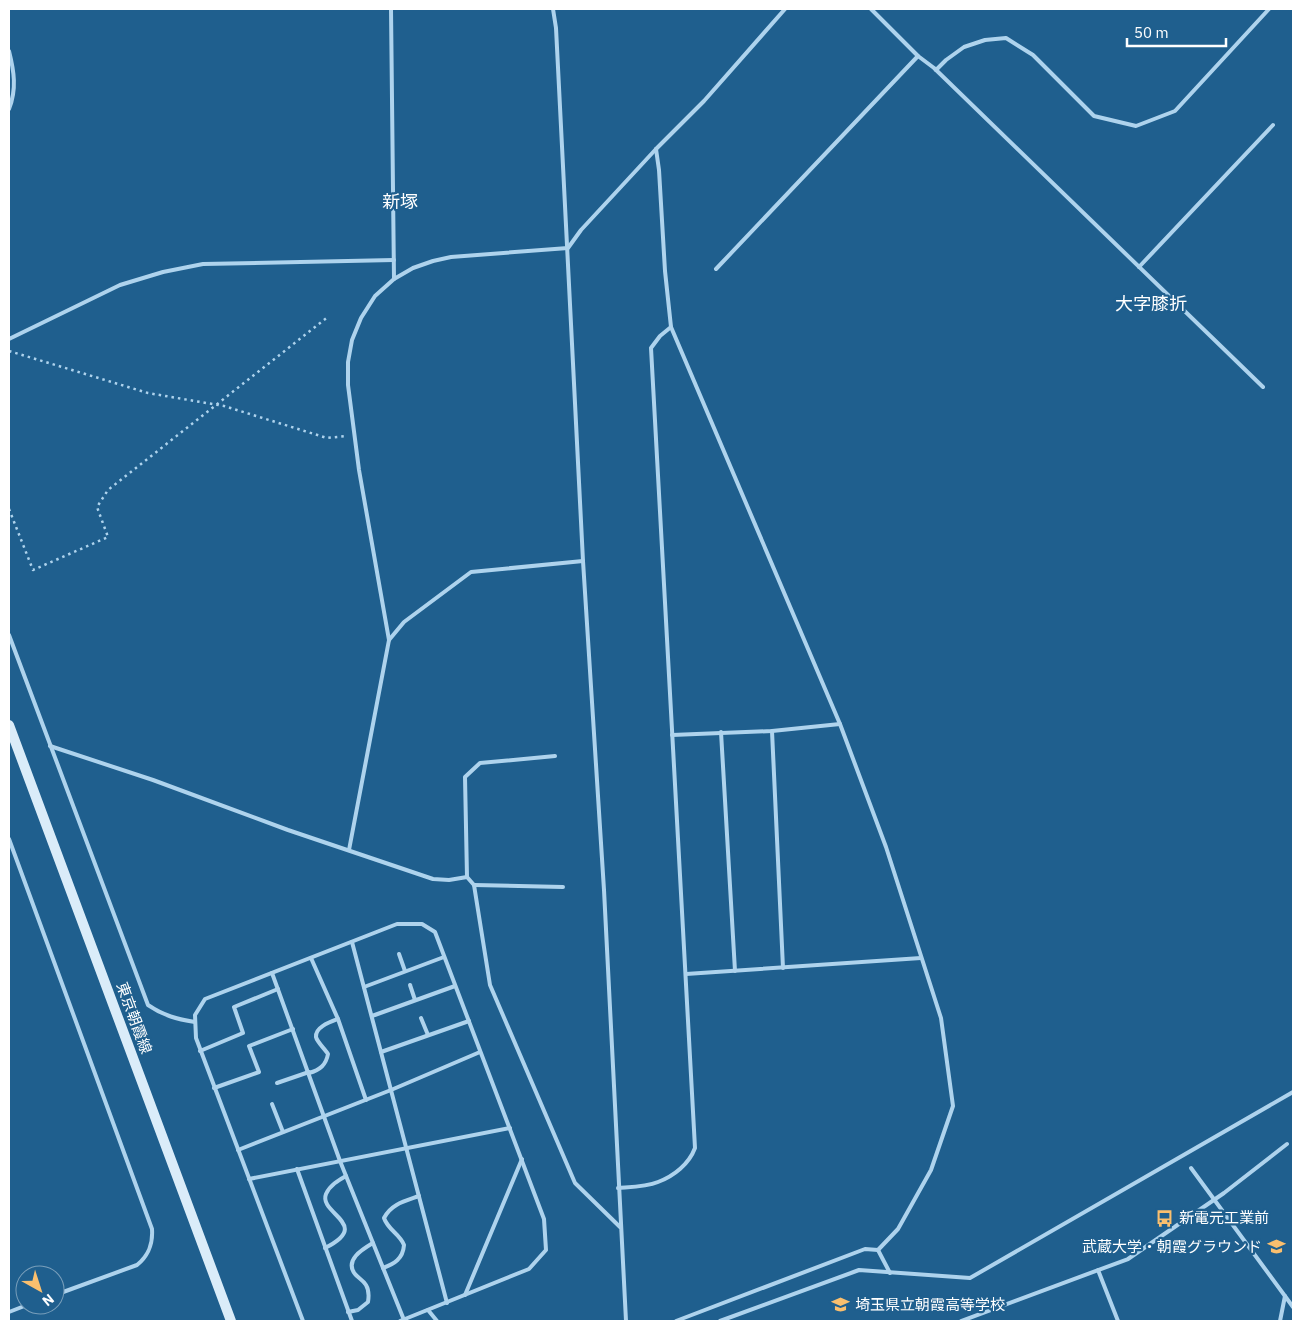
<svg xmlns="http://www.w3.org/2000/svg" width="1302" height="1330" viewBox="0 0 1302 1330" font-family="'IBM Plex Sans','Noto Sans JP',sans-serif">
<style>
.lines{fill:none;stroke-linecap:round;stroke-linejoin:round}
.path{stroke:#aed3ed;stroke-width:2.5;stroke-dasharray:2.5 4;stroke-linecap:butt}
.lane{stroke:#aed3ed;stroke-width:4}
.secondary{stroke:#daecf9;stroke-width:10}
.labels{text-anchor:middle;stroke-width:4.5;stroke-linejoin:round;paint-order:stroke}
.street-label{font-size:15px;fill:#fff;stroke:#1f5f8e}
.poi-label{font-size:15px;fill:#fff;stroke:#1f5f8e;text-anchor:start}
.quarter-label{font-size:18px;fill:#fff;stroke:#1f5f8e}
</style>
<rect width="100%" height="100%" fill="#1f5f8e"/>
<g class="lines">
<g class="path">
<path d="M9 351 148 393 224 406 327 438 347 436"/>
<path d="M9 509 33 570 108 537 97 507 108 490 329 316"/>
</g>
<g class="lane">
<path d="M391 9 394 279"/>
<path d="M553 9 556 28 583 561 604 890 626 1321"/>
<path d="M871 9 918 56 934 68 1263 387"/>
<path d="M9 51C14 71 17 89 9 109"/>
<path d="M936 70 946 60 964 47 985 40 1006 38 1033 55 1094 116 1136 126 1175 111 1269 9"/>
<path d="M656 149 659 170 665 271 671 327 840 724 886 847 941 1018 953 1106 931 1170 898 1229 878 1250 865 1249 676 1321"/>
<path d="M1139 267 1273 125"/>
<path d="M716 269 918 56"/>
<path d="M9 339 120 285 163 272 203 264 394 260"/>
<path d="M9 635 148 1005C164 1016 177 1019 195 1022"/>
<path d="M389 640 404 622 471 572 583 561"/>
<path d="M772 731 783 968"/>
<path d="M721 732 735 971"/>
<path d="M672 735 772 731 840 724"/>
<path d="M50 746 153 780 288 830 433 879 449 880 467 877 474 885 490 985 575 1183 620 1227"/>
<path d="M9 839 152 1229C153 1244 149 1255 137 1265L55 1295"/>
<path d="M349 850 389 640 359 470 348 385V362L352 340 361 318 375 296 394 279 413 268 433 261 451 257 568 248 581 230 656 149 704 101 785 9"/>
<path d="M467 877 465 777 480 763 555 756"/>
<path d="M474 885 563 887"/>
<path d="M352 942 447 1303"/>
<path d="M399 954 405 971"/>
<path d="M311 958 338 1019 366 1100"/>
<path d="M272 973 340 1161 404 1320"/>
<path d="M686 974 921 958"/>
<path d="M410 985 415 1000"/>
<path d="M364 987 444 957"/>
<path d="M372 1016 455 986"/>
<path d="M421 1018 428 1035"/>
<path d="M200 1051 243 1033 234 1007 278 989"/>
<path d="M381 1052 469 1021"/>
<path d="M309 1073C320 1070 326 1065 328 1054 325 1049 317 1042 316 1037 315 1027 330 1022 338 1019"/>
<path d="M277 1083 309 1072"/>
<path d="M214 1088 259 1072 249 1046 293 1029"/>
<path d="M272 1104 283 1132"/>
<path d="M238 1150 391 1090 480 1052"/>
<path d="M1191 1168 1293 1307"/>
<path d="M297 1169 352 1321"/>
<path d="M249 1179 510 1128"/>
<path d="M618 1188C631 1187 646 1187 658 1182 674 1176 689 1164 695 1148L651 348 660 336 671 327"/>
<path d="M325 1248C373 1224 318 1214 326 1194 330 1185 339 1180 346 1176"/>
<path d="M878 1250 890 1273"/>
<path d="M383 1268C394 1264 403 1259 404 1245 400 1234 388 1230 384 1218 391 1204 405 1201 419 1196"/>
<path d="M1098 1270 1118 1321"/>
<path d="M465 1295 522 1159"/>
<path d="M428 1310 437 1321"/>
<path d="M9 1312 27 1305"/>
<path d="M348 1312 358 1310 368 1302C369 1296 369 1290 366 1285 363 1280 358 1278 355 1274 344 1260 363 1249 373 1243"/>
<path d="M303 1321 196 1038 195 1015 205 999 397 924H422L435 932 544 1219 546 1250 529 1269 400 1321"/>
<path d="M720 1321 859 1270 970 1278 1293 1092"/>
<path d="M961 1321 1128 1259 1224 1193 1287 1144"/>
<path d="M1280 1321 1285 1296"/>
</g>
<path class="secondary" d="M9 725 231 1321"/>
</g>
<defs>
<symbol id="bus-bare" viewBox="-9 -9 18 18"><path d="M-5-6H5V4H4V6H2V4H-2V6H-4V4H-5ZM-3.5-4V0h7V-4ZM-3.5 1.2v1.5H-2V1.2ZM2 1.2v1.5H3.5V1.2Z" fill="#fabf6e" stroke="#1f5f8e" stroke-width="2.5" paint-order="stroke"/></symbol>
<symbol id="university-bare" viewBox="-9 -9 18 18"><path d="M0-5L7-2L0 1L-7-2ZM-4 1L0 2.5L4 1V4Q0 6-4 4Z" fill="#fabf6e" stroke="#1f5f8e" stroke-width="2.5" paint-order="stroke"/></symbol>
<symbol id="school-bare" viewBox="-9 -9 18 18"><path d="M0-5L7-2L0 1L-7-2ZM-4 1L0 2.5L4 1V4Q0 6-4 4Z" fill="#fabf6e" stroke="#1f5f8e" stroke-width="2.5" paint-order="stroke"/></symbol>
</defs>
<g fill-rule="evenodd">
<use href="#bus-bare" x="1152" y="1206" width="25" height="25"/>
<use href="#university-bare" x="1264" y="1234" width="25" height="25"/>
<use href="#school-bare" x="828" y="1292" width="25" height="25"/>
</g>
<g class="labels">
<g class="street-label">
<text transform="translate(134 1018) rotate(70)" y="5">東京朝霞線</text>
</g>
<g class="poi-label">
<text x="1179" y="1223">新電元工業前</text>
<text x="1262" y="1252" text-anchor="end">武蔵大学・朝霞グラウンド</text>
<text x="855" y="1310">埼玉県立朝霞高等学校</text>
</g>
<g class="quarter-label">
<text x="400" y="208">新塚</text>
<text x="1151" y="310">大字膝折</text>
</g>
</g>
<rect width="1302" height="1330" fill="none" stroke="#ffffff" stroke-width="20"/>
<g transform="translate(40 1290) rotate(141)"><circle r="24" fill="#1f5f8e" stroke="#799fbb"/>
<path d="M0-4L9 19L0 12L-9 19Z" fill="#fabf6e"/>
<text y="-8" font-size="14" font-weight="bold" text-anchor="middle" fill="#ffffff">N</text>
</g>
<path d="M1127 38v8h99v-8" fill="none" stroke="#ffffff" stroke-width="2.5"/>
<text x="1134" y="38" font-size="15" fill="#ffffff" stroke="#1f5f8e" stroke-width="4" paint-order="stroke">50 m</text>
</svg>
